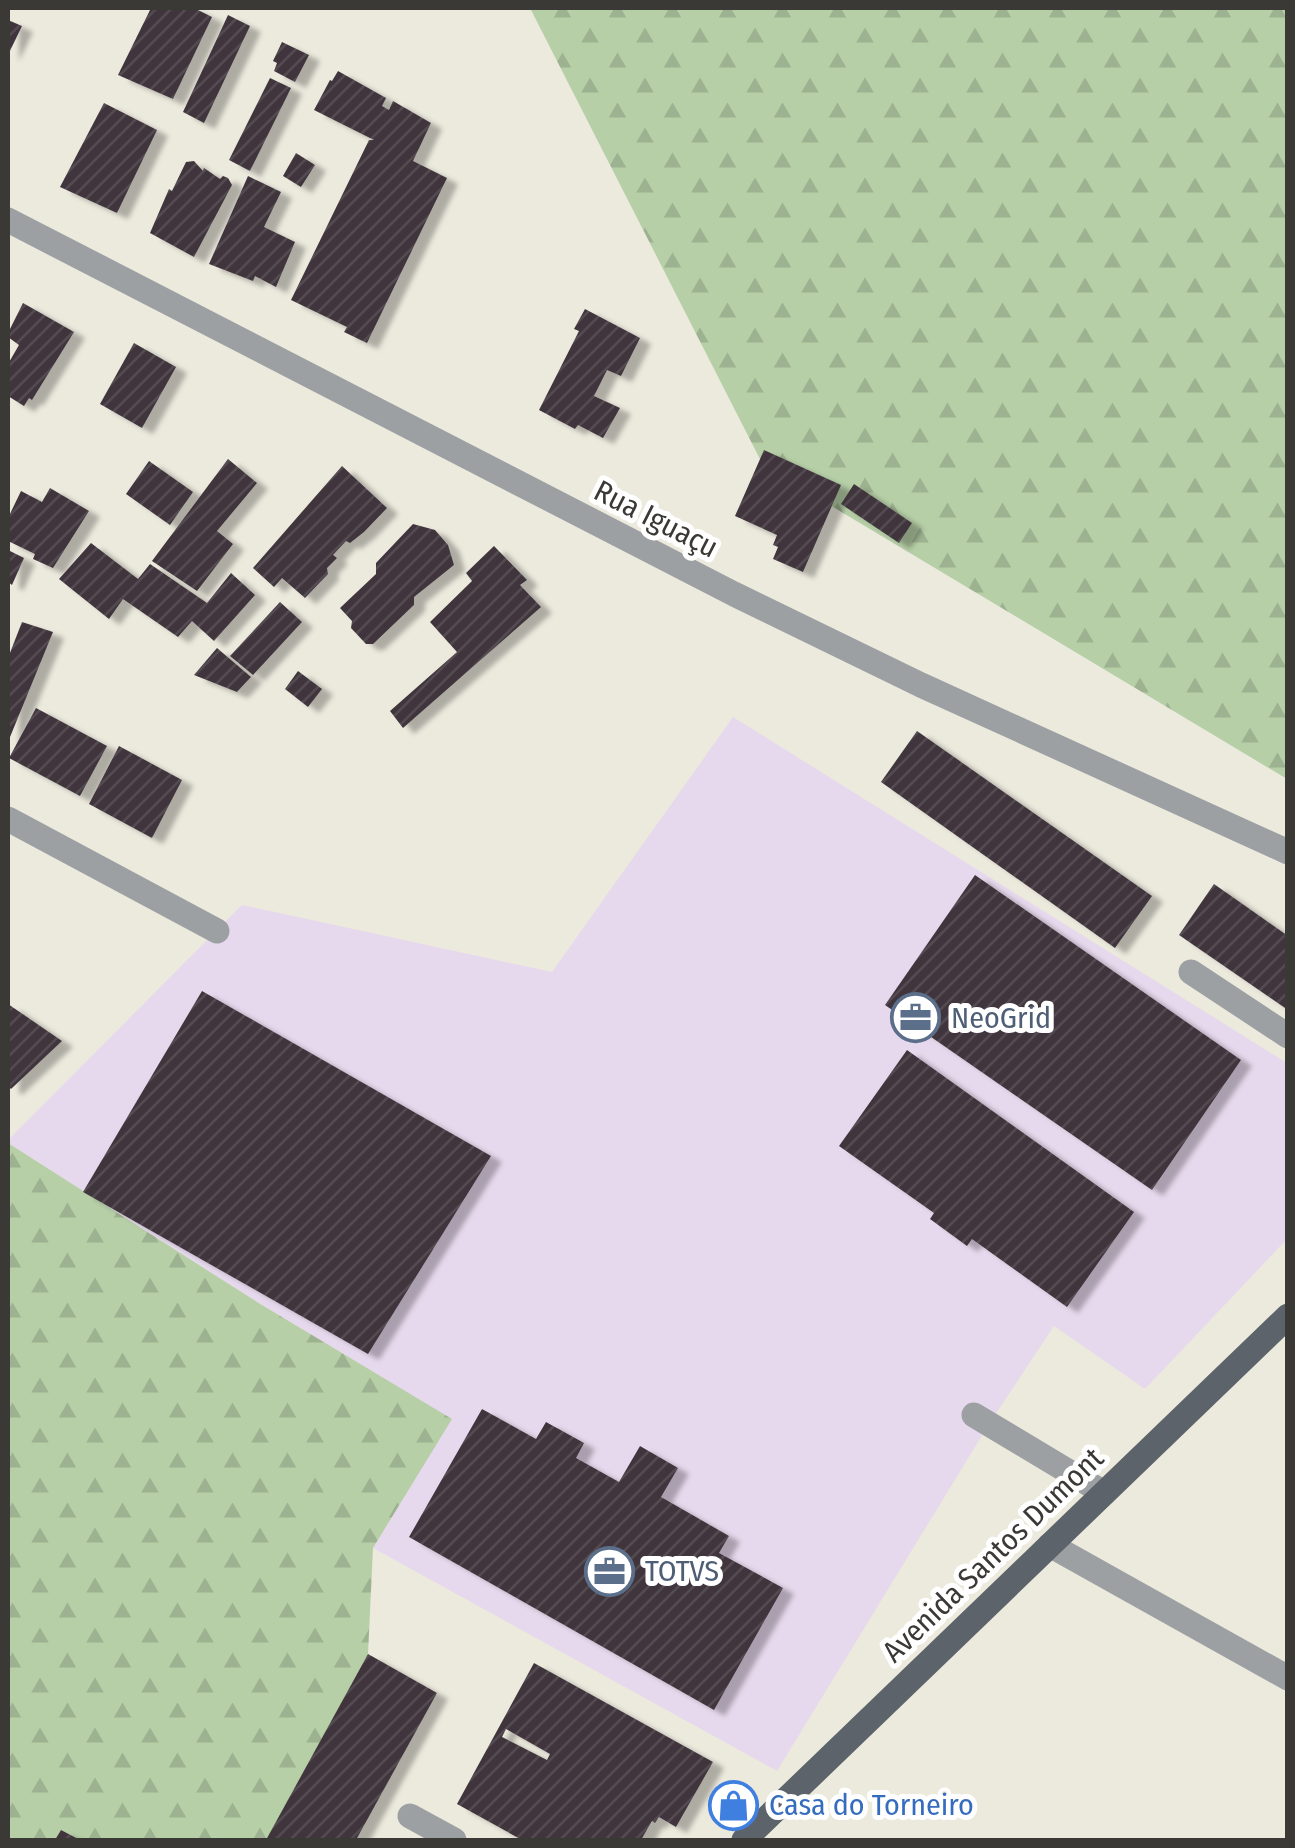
<svg xmlns="http://www.w3.org/2000/svg" width="1295" height="1848" viewBox="0 0 1295 1848" font-family="'Fira Sans Condensed',sans-serif">
<style>
.commercial{fill:#e7d9ed}
.forest{fill:url(#forest-firs)}
.building{fill:url(#building-hatch);fill-rule:evenodd;filter:url(#shadow)}
.lines{fill:none;stroke-linecap:round;stroke-linejoin:round}
.minor{stroke:#9ca0a3;stroke-width:25}
.major{stroke:#5c636a;stroke-width:25}
.labels{text-anchor:middle;stroke-width:10;stroke-linejoin:round;paint-order:stroke}
.street-label{font-size:30px;fill:#3b3935;stroke:#fff}
.service-label{font-size:30px;fill:#4e5e75;stroke:#fff;text-anchor:start}
.shop-label{font-size:30px;fill:#366cbe;stroke:#fff;text-anchor:start}
</style>
<defs>
<pattern id="forest-firs" width="22" height="20" patternUnits="userSpaceOnUse" patternTransform="scale(2.5)"><rect width="22" height="20" fill="#b6cfa7"/><path d="M5 1l3.5 6h-7zM16 11l3.5 6h-7z" fill="#9db290"/></pattern>
<pattern id="building-hatch" width="6" height="6" patternUnits="userSpaceOnUse" patternTransform="scale(2.5)"><rect width="6" height="6" fill="#3f363d"/><path d="M-1 1l2-2M0 6l6-6M5 7l2-2" fill="none" stroke="#534b51"/></pattern>
<filter id="shadow"><feDropShadow dx="11" dy="6" stdDeviation="2.5" flood-color="#0004"/></filter>
</defs>
<rect width="100%" height="100%" fill="#ece9dd"/>
<path class="commercial" d="M733 717 1287 1063V1239L1145 1389 1054 1326 989 1424 777 1771 373 1548 451 1419 257 1302 8 1143V1140L242 905 552 972Z"/>
<g class="forest">
<path d="M530 8H1287V779L763 465Z"/>
<path d="M8 1143 257 1302 452 1419 373 1548 368 1654 267 1840H8Z"/>
</g>
<g class="building">
<path d="M151 8H194L212 17 173 99 118 75Z"/>
<path d="M228 15 250 26 204 123 183 112Z"/>
<path d="M8 20 22 26 8 55Z"/>
<path d="M282 42 309 55 295 82 274 71 277 63 273 61Z"/>
<path d="M338 71 386 98 382 106 389 110 393 101 431 123 413 161 447 178 367 343 344 332 347 327 291 300 369 140H374L314 110 330 80 332 81Z"/>
<path d="M270 78 291 88 250 171 229 160Z"/>
<path d="M104 103 157 130 117 213 60 187Z"/>
<path d="M296 153 315 165 301 187 283 176Z"/>
<path d="M194 161 203 171 204 168 220 179 223 176 228 178 232 185 194 257 150 233 169 189 172 191 186 162Z"/>
<path d="M248 176 281 192 264 227 295 242 276 287 255 276 253 281 209 264Z"/>
<path d="M23 303 74 332 32 400 29 398 24 406 8 396V364L19 345 8 337V333Z"/>
<path d="M585 309 640 338 621 376 607 370 594 396 620 408 603 438 578 425 575 429 539 410 579 331 574 329Z"/>
<path d="M134 343 176 367 142 428 100 404Z"/>
<path d="M764 450 841 485 803 572 773 559 778 547 773 545 777 535 735 516Z"/>
<path d="M228 459 257 483 217 531 233 544 197 591 152 561Z"/>
<path d="M149 461 193 492 170 525 126 494Z"/>
<path d="M342 466 387 508 364 532 350 543 346 541 333 555 337 558 327 568 328 574 305 598 282 578 274 587 253 568Z"/>
<path d="M854 484 912 523 899 543 841 504Z"/>
<path d="M50 488 89 511 53 568 33 559 35 554 8 541V518L21 491 42 502Z"/>
<path d="M413 524 435 530 448 545 454 565 414 597V605L373 644H366L351 628 352 621 340 608 376 574V563Z"/>
<path d="M91 543 138 579 150 564 207 603 231 573 255 595 214 641 192 621 178 637 123 599 109 619 59 579Z"/>
<path d="M494 546 527 580 520 585 541 607 403 728 390 711 457 652 430 622 472 581 466 573Z"/>
<path d="M8 550 24 558 12 585 8 582Z"/>
<path d="M280 602 302 622 253 675 230 656Z"/>
<path d="M22 622 53 632 8 742V658Z"/>
<path d="M217 648 251 677 237 692 194 675Z"/>
<path d="M298 671 322 689 308 707 285 689Z"/>
<path d="M36 708 107 746 80 796 9 758Z"/>
<path d="M917 731 1152 896 1115 948 881 782Z"/>
<path d="M119 746 182 780 152 838 89 804Z"/>
<path d="M975 875 1241 1060 1152 1190 885 1005Z"/>
<path d="M1214 884 1288 936V1010L1179 935Z"/>
<path d="M202 991 491 1156 368 1354 83 1192Z"/>
<path d="M8 1004 62 1041 11 1089 8 1086Z"/>
<path d="M907 1050 1134 1212 1067 1307 972 1239 967 1246 930 1219 934 1213 839 1146Z"/>
<path d="M482 1409 536 1439 546 1422 584 1443 576 1458 619 1482 640 1446 678 1468 661 1497 729 1536 719 1553 783 1588 714 1710 409 1537Z"/>
<path d="M368 1654 437 1693 356 1840H266Z"/>
<path d="M534 1663 713 1762 676 1827 659 1817 655 1823 652 1821 641 1840H522L457 1804ZM506 1729 550 1754 547 1760 502 1737Z"/>
<path d="M61 1830 80 1840H55Z"/>
</g>
<g class="lines">
<g class="minor">
<path d="M8 220 734 594 921 685 1288 852"/>
<path d="M8 819 217 931"/>
<path d="M1191 972 1288 1036"/>
<path d="M974 1415 1104 1493"/>
<path d="M1050 1545 1288 1678"/>
<path d="M410 1816 454 1840"/>
</g>
<path class="major" d="M744 1840 1288 1316"/>
</g>
<defs>
<symbol id="office-ring" viewBox="-11 -11 22 22"><circle r="9.5" fill="#fff" stroke="#5c6f8a" stroke-width="1.5"/><path d="M-6-3h4V-5.5h4V-3h4V5H-6ZM-1-4.5V-3h2v-1.5ZM-6 0V1H6V0Z" fill="#5c6f8a"/></symbol>
<symbol id="shop-ring" viewBox="-11 -11 22 22"><circle r="9.5" fill="#fff" stroke="#3f7fe0" stroke-width="1.5"/><path d="M-5-2.5h2.3a2.7 3.5 0 0 1 5.4 0H5L5.5 6h-11ZM-1.5-2.5h3a1.5 2.3 0 0 0-3 0Z" fill="#3f7fe0"/></symbol>
</defs>
<g fill-rule="evenodd">
<use href="#office-ring" x="888" y="990" width="55" height="55"/>
<use href="#office-ring" x="582" y="1544" width="55" height="55"/>
<use href="#shop-ring" x="706" y="1778" width="55" height="55"/>
</g>
<g class="labels">
<g class="street-label">
<text transform="translate(656 519) rotate(27)" y="10">Rua Iguaçu</text>
<text transform="translate(993 1555) rotate(-44)" y="10">Avenida Santos Dumont</text>
</g>
<g class="service-label">
<text x="951" y="1028">NeoGrid</text>
<text x="645" y="1581">TOTVS</text>
</g>
<g class="shop-label">
<text x="769" y="1815">Casa do Torneiro</text>
</g>
</g>
<rect width="1295" height="1848" fill="none" stroke="#3b3935" stroke-width="20"/>
</svg>
